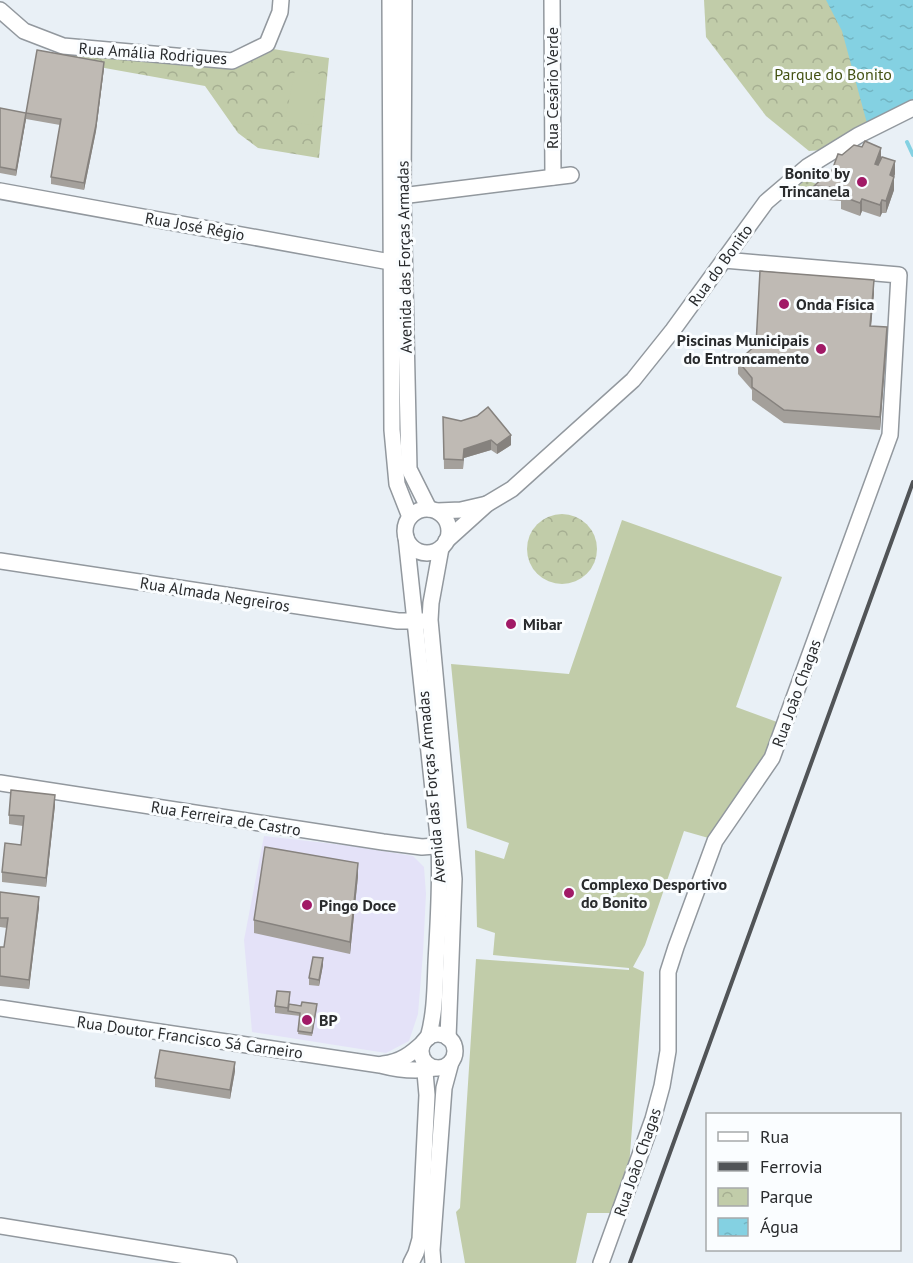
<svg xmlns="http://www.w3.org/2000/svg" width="913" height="1263" viewBox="0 0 913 1263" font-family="'PT Sans',sans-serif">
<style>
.commercial{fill:#e4e2f8}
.grass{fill:url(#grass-dots)}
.park{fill:url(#park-crowns)}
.garden{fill:#c1cca9}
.water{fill:url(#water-ripples)}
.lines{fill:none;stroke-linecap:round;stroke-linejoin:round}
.stream{stroke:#84d1e2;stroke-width:4}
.minor-casing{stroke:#92989e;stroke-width:18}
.minor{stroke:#fff;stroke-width:15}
.rail{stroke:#515457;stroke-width:4}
.wall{fill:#a4a09b}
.shaded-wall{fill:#86827e}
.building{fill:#bfbab4;stroke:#86827e;stroke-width:1.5}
.poi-dot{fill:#a11a66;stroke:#fafdff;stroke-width:2}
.labels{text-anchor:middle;stroke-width:6;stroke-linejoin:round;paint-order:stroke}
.street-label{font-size:16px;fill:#292b2d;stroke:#fafdff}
.park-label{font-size:16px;fill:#445213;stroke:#fafdff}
.poi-label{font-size:16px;font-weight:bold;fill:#292b2d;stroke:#fafdff;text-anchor:start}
</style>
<defs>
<pattern id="grass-dots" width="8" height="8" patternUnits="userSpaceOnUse" patternTransform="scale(1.5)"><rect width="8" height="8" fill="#c1cca9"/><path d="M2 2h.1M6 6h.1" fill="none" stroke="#a6af92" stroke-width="1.8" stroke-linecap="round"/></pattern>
<pattern id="park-crowns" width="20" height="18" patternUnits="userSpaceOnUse" patternTransform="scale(1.5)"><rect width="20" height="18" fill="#c1cca9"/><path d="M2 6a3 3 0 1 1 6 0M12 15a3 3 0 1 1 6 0" fill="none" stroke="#a6af92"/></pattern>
<pattern id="water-ripples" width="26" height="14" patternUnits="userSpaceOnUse" patternTransform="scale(1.5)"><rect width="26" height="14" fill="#84d1e2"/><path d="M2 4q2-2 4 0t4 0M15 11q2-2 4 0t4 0" fill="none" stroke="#72b4c2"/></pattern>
</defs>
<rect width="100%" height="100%" fill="#e9f0f6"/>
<path class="commercial" d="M264 836 352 846 413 856 424 867 426 894 423 953 418 1014 409 1041 386 1053 252 1032 244 940Z"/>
<path class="grass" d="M805 180 826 187 814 199 787 196Z"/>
<g class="park">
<path d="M704 0H913V117L849 148 809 151 766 116 706 37Z"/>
<path d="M267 48 329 58 319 158 258 148 238 133 205 86 60 60 59 49 227 65Z"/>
<circle cx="562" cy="549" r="35"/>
</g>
<g class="garden">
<path d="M295 70 320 74 312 125 285 121Z"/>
<path d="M622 520 782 577 736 707 777 722 764 767 712 839 684 831 645 945 633 967 644 972 629 1167 612 1213H587L576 1263H465L456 1212 460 1208 476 959 629 970V968L493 955 495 933 477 927 475 850 504 859 509 843 467 828 451 664 569 674Z"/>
</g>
<path class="water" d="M826 0H913V103L868 127 842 31Z"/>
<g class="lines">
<path class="stream" d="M907 142 913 155"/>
<defs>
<g id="minor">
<path d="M390 0 392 430 397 484 410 517"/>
<path d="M404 0 403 196 409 469 429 509"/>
<path d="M552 0 553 177"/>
<path d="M0 10 24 31 63 46 232 61 267 44 280 12 281 0"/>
<path d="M0 191 390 262"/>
<path d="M393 197 571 175"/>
<circle cx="427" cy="531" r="22"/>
<path d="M437 511 461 510 487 504"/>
<path d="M406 537 439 846C441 885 438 924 436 963 435 988 435 1014 428 1038"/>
<path d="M446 541 487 504 512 489 633 380 673 330 766 202 807 167 859 135 913 108"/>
<path d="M441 548 431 603 430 620 454 879 448 1038"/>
<path d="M0 561 398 621H424"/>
<path d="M0 783 383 842 422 847 448 845"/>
<path d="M0 1008 380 1065C399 1070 416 1072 436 1068"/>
<circle cx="438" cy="1051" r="17"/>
<path d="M383 1064C401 1062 411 1054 424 1042"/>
<path d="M0 1226 229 1263"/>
<path d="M411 1263 416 1253 420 1239 427 1095 424 1061"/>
<path d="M433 1263 432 1250 444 1088 451 1062"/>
<path d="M601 1263 653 1119 662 1086 668 1051V972L676 947 715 841 772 758 890 435 899 275 724 260"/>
</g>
</defs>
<use href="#minor" class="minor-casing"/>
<use href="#minor" class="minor"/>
<path class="rail" d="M630 1263 913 482"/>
</g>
<g class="wall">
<path d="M104 68 96 131 84 190 51 184V177L60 125 26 119V113Z"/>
<path d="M0 108 26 119 16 176 0 173Z"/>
<path d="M842 155 881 159 895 174 894 177V190L886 213H882L880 217 862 211 860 216 841 209V201L814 199V186L830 176Z"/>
<path d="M874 293 871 326 887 340 880 430 784 423 752 400V390L738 374V361Z"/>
<path d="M443 417 511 445 497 454 491 450 464 458 463 469H444Z"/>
<path d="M55 805 46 887 2 882V872L21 845 23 826 9 824V815Z"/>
<path d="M358 876 350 954 254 933V920Z"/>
<path d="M0 892 39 907 29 989 0 986V947H4L7 928 0 927Z"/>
<path d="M323 965 319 986 309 985V978Z"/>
<path d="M290 999 289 1004 317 1007 312 1036 298 1034 300 1016 275 1013V1006Z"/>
<path d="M235 1071 230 1099 155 1087V1078Z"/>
</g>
<g class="shaded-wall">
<path d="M104 62V68L96 131 84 190V183Z"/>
<path d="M26 113V119L16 176V170Z"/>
<path d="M881 148V161L875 176V164Z"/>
<path d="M895 161V174L890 188V175Z"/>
<path d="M894 177V190L886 213V201Z"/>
<path d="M862 199V211L860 216V203Z"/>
<path d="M882 200V213L880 217V205Z"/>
<path d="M874 280V293L870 338V326Z"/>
<path d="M887 327V340L880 430V417Z"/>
<path d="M511 435V445L497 454V445Z"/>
<path d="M491 440V450L464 458 463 469 464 449Z"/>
<path d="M55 795V805L46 887V878Z"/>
<path d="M358 863V876L350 954V942Z"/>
<path d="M39 897V907L29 989V980Z"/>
<path d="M323 958V965L319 986V980Z"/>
<path d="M235 1062V1071L230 1099V1090Z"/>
</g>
<g class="building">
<path d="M37 50 104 62 96 125 84 183 51 177 61 119 26 113Z"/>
<path d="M0 108 26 113 16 170 0 167Z"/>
<path d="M865 141 881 148 875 164 878 165 882 157 895 161 890 175 894 177 886 201 882 200 880 205 862 199 860 203 841 196 844 188 814 186 826 175 830 176 838 154 842 155 854 145 862 147Z"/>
<path d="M760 271 874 280 870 326 887 327 880 417 784 410 752 387V378L738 361 756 345Z"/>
<path d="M488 407 511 435 497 445 491 440 464 449 463 460 444 459 443 417 461 421 477 416Z"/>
<path d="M11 790 55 795 46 878 2 872 5 843 21 845 24 816 9 815Z"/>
<path d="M265 847 358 863 350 942 254 920Z"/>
<path d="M0 892 39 897 29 980 0 976V947H4L8 918H0Z"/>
<path d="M313 957 323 958 319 980 309 978Z"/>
<path d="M277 991 290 992 288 1008 275 1006Z"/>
<path d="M302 1002 317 1004 312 1033 298 1031 300 1013 288 1011 289 1004 301 1006Z"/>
<path d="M160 1050 235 1062 230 1090 155 1078Z"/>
</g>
<g class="poi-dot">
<circle cx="862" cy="182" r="6"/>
<circle cx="784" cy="304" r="6"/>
<circle cx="821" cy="349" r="6"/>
<circle cx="511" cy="624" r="6"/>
<circle cx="569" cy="893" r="6"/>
<circle cx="307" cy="905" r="6"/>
<circle cx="307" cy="1020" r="6"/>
</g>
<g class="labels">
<g class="street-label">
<text transform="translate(153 53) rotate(4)" y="6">Rua Amália Rodrigues</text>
<text transform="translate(552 88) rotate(-90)" y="6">Rua Cesário Verde</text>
<text transform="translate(195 226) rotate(10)" y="6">Rua José Régio</text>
<text transform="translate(404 257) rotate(-91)" y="6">Avenida das Forças Armadas</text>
<text transform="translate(720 265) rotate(-54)" y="6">Rua do Bonito</text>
<text transform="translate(215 594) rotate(9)" y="6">Rua Almada Negreiros</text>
<text transform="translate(796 693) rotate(-70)" y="6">Rua João Chagas</text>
<text transform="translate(431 787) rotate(-95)" y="6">Avenida das Forças Armadas</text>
<text transform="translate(226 818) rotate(9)" y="6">Rua Ferreira de Castro</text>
<text transform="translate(190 1037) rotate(8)" y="6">Rua Doutor Francisco Sá Carneiro</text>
<text transform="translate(637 1162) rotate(-71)" y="6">Rua João Chagas</text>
</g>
<g class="park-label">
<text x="833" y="80">Parque do Bonito</text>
</g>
<g class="poi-label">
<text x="850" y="179" text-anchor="end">Bonito by<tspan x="850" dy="18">Trincanela</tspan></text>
<text x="796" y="310">Onda Física</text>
<text x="809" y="346" text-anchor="end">Piscinas Municipais<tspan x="809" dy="18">do Entroncamento</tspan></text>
<text x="523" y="630">Mibar</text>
<text x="581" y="890">Complexo Desportivo<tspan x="581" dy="18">do Bonito</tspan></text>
<text x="319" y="911">Pingo Doce</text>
<text x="319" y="1026">BP</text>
</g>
</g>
<rect x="706" y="1113" width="195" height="138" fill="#fafdff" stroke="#a6a9ab" stroke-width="1.5"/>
<rect x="718" y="1132" width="30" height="9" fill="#ffffff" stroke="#a6a9ab" stroke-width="1.5"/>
<text x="760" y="1143" font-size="18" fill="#292b2d">Rua</text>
<rect x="718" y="1162" width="30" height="9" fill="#515457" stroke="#a6a9ab" stroke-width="1.5"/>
<text x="760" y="1173" font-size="18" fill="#292b2d">Ferrovia</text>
<rect x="718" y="1188" width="30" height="18" fill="url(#park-crowns)" stroke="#a6a9ab" stroke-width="1.5"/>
<text x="760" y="1203" font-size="18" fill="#292b2d">Parque</text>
<rect x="718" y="1218" width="30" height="18" fill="url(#water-ripples)" stroke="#a6a9ab" stroke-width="1.5"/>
<text x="760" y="1233" font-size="18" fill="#292b2d">Água</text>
</svg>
